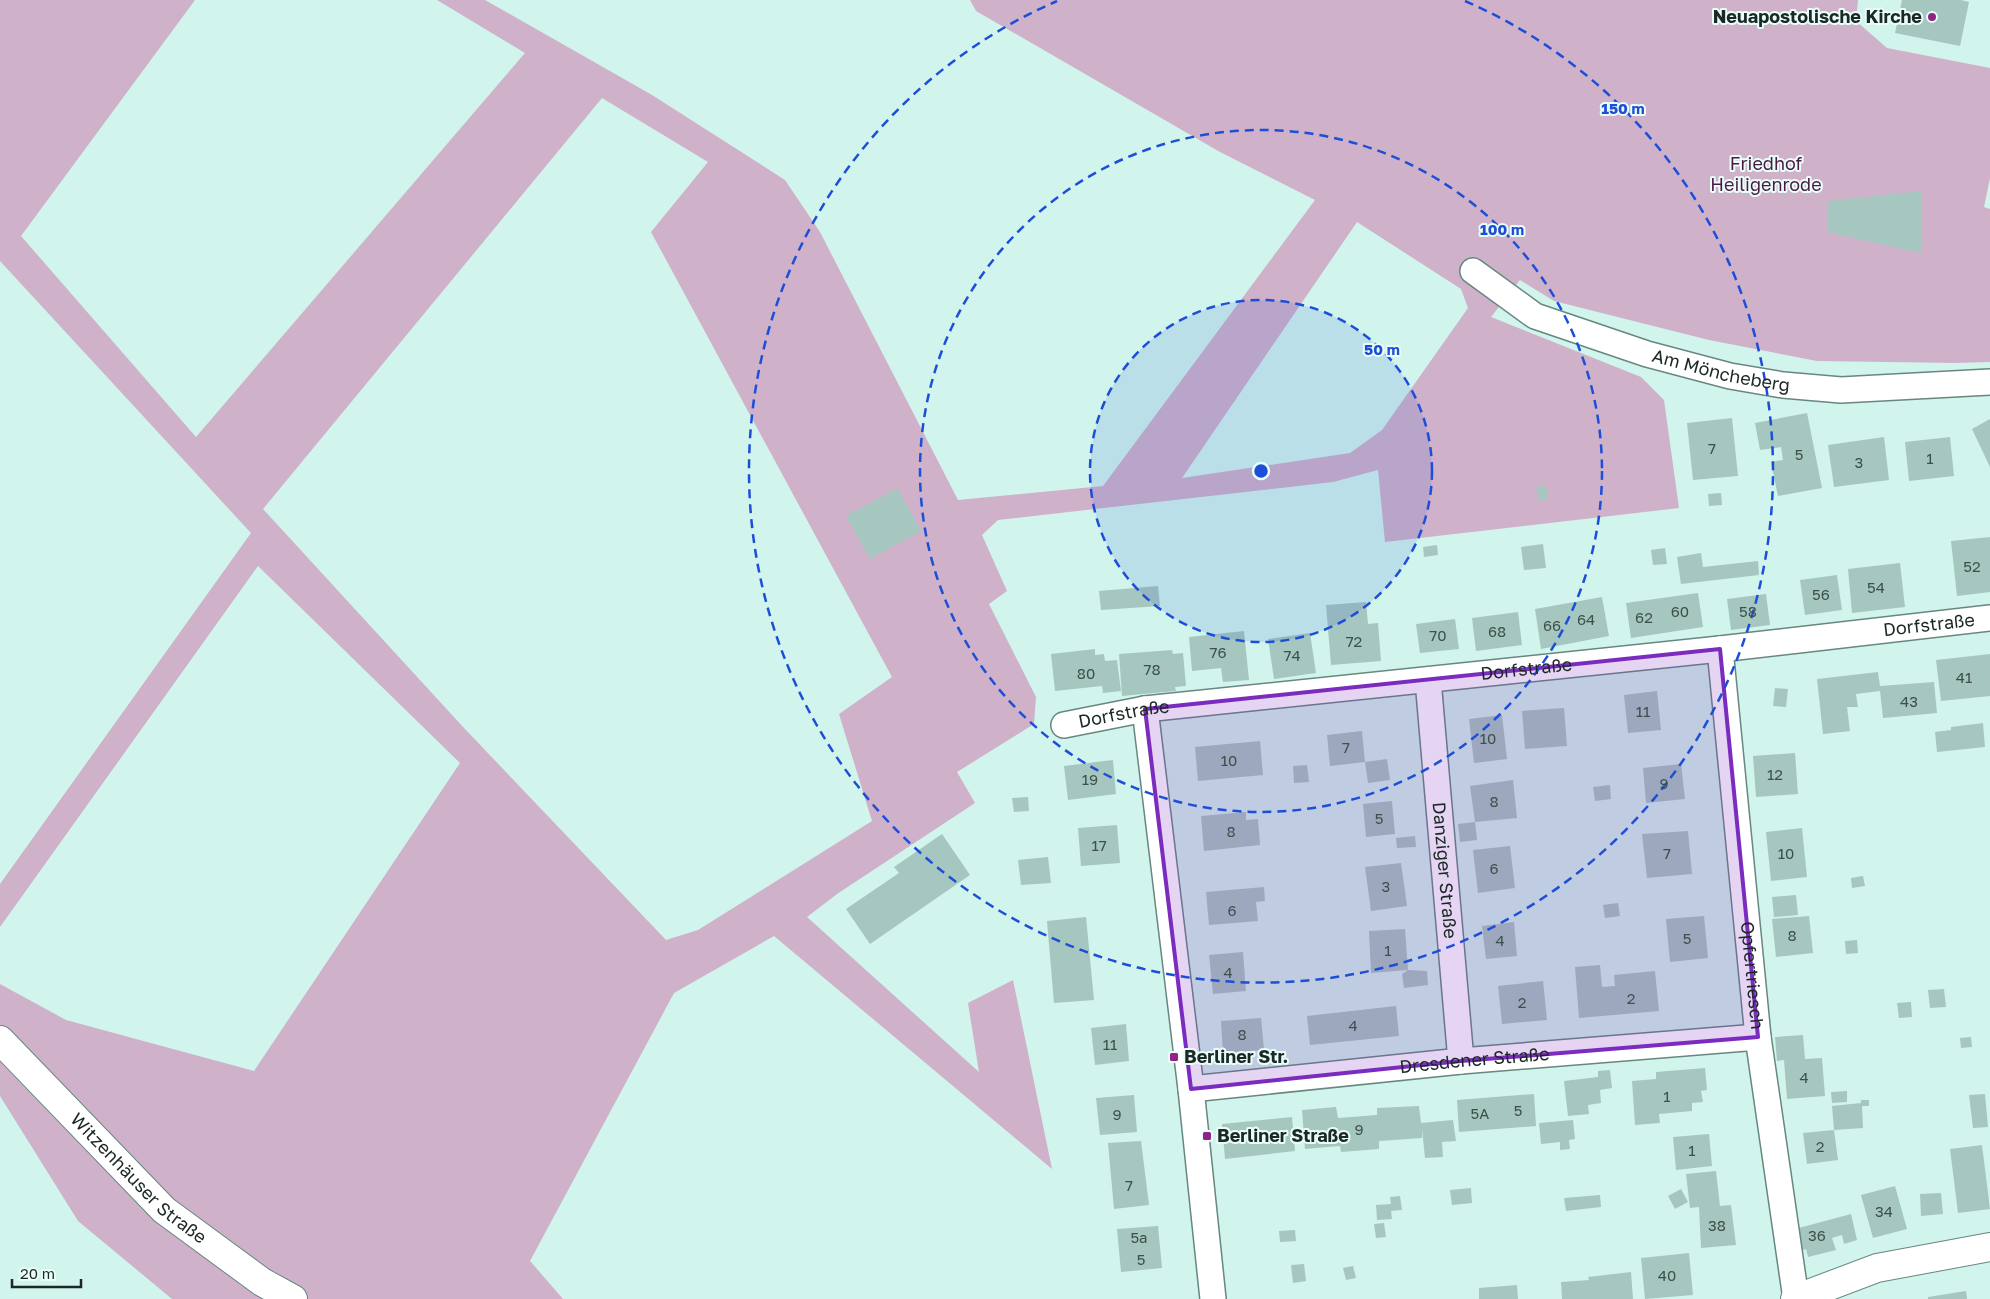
<svg xmlns="http://www.w3.org/2000/svg" width="1990" height="1299" viewBox="0 0 1990 1299" font-family="'Golos Text',sans-serif">
<style>
.green{fill:#cfb1c9;fill-rule:evenodd}
.building{fill:#a5c7bf}
.lines{fill:none;stroke-linecap:round;stroke-linejoin:round}
.minor-casing{stroke:#678780;stroke-width:28}
.secondary-casing{stroke:#678780;stroke-width:30}
.minor{stroke:#fff;stroke-width:25}
.secondary{stroke:#fff;stroke-width:28}
.marked{fill:#7b2cbf;fill-opacity:0.2;stroke:#7b2cbf;stroke-width:4;stroke-linejoin:round}
.ring{fill:none;stroke:#1d4ed8;stroke-width:2.5;stroke-dasharray:9 6}
.poi-dot{fill:#912386;stroke:#e9fef9;stroke-width:2}
.labels{text-anchor:middle;stroke-width:4;stroke-linejoin:round;paint-order:stroke}
.number-label{font-size:15px;fill:#3e504c}
.poi-label{font-size:18px;font-weight:bold;fill:#1b2825;stroke:#e9fef9;text-anchor:start}
.park-label{font-size:18px;fill:#4b1845;stroke:#e9fef9}
.street-label{font-size:18px;fill:#1b2825;stroke:#e9fef9}
.centre{fill:#1d4ed8;stroke:#e9fef9;stroke-width:2.5}
.ring-label{font-size:15px;text-anchor:middle;font-weight:bold;fill:#1d4ed8;stroke:#e9fef9;stroke-width:4;stroke-linejoin:round;paint-order:stroke}
</style>
<rect width="100%" height="100%" fill="#d1f4ec"/>
<path class="green" d="M0 0H195L21 236 196 437 525 53 437 0H485L652 95 785 180 820 232 958 500 1103 486 1315 200 1220 152 976 11 970 0H1858L1856 21 1887 48 1990 68V178L1984 207 1990 209V362L1956 363 1817 361 1709 340 1554 301 1520 280 1491 317 1641 377 1664 400 1679 508 1385 542 1378 470 1333 482 998 520 982 535 1007 591 989 604 1036 697 1034 724 957 772 975 803 837 894 807 917 979 1072 968 1003 1013 980 1052 1169 774 936 674 993 530 1261 563 1299H172L78 1221 0 1096V984L66 1020 254 1071 460 763 258 566 0 927V884L251 533 0 261ZM602 98 708 162 651 232 892 677 839 714 872 821 698 930 666 940 464 728 263 509ZM1357 222 1461 289 1468 308 1382 430 1350 453 1182 478Z"/>
<g class="building">
<path d="M1902 0H1961L1969 2 1960 46 1895 33Z"/>
<path d="M1922 191 1921 253 1827 232 1828 201Z"/>
<path d="M1807 413 1822 488 1778 496 1771 462 1783 460 1781 447 1760 450 1755 423Z"/>
<path d="M1732 418 1738 476 1693 480 1687 423Z"/>
<path d="M1990 419V467L1972 429Z"/>
<path d="M1884 437 1889 480 1834 487 1828 445Z"/>
<path d="M1950 437 1954 476 1909 481 1905 442Z"/>
<path d="M1546 485 1548 499 1539 501 1536 487Z"/>
<path d="M897 488 921 531 870 559 846 516Z"/>
<path d="M1721 493 1722 505 1709 506 1708 494Z"/>
<path d="M1990 537V592L1957 596 1951 541Z"/>
<path d="M1543 544 1546 568 1524 570 1521 547Z"/>
<path d="M1437 545 1438 555 1424 557 1423 547Z"/>
<path d="M1665 548 1667 564 1653 565 1651 550Z"/>
<path d="M1701 553 1703 567 1758 561 1759 575 1681 584 1677 557Z"/>
<path d="M1900 563 1905 607 1852 613 1848 569Z"/>
<path d="M1837 575 1842 610 1805 615 1800 580Z"/>
<path d="M1158 586 1160 606 1101 610 1099 591Z"/>
<path d="M1698 593 1703 627 1631 638 1626 603Z"/>
<path d="M1766 594 1770 625 1731 630 1727 599Z"/>
<path d="M1602 597 1609 636 1541 649 1535 609Z"/>
<path d="M1366 602 1368 624 1378 623 1381 661 1331 665 1326 605Z"/>
<path d="M1518 612 1522 645 1476 651 1472 618Z"/>
<path d="M1455 619 1459 649 1420 653 1416 624Z"/>
<path d="M1244 631 1249 680 1223 682 1221 668 1192 671 1189 637Z"/>
<path d="M1310 633 1316 673 1274 679 1268 639Z"/>
<path d="M1095 649V655L1104 654 1105 661 1117 660 1121 691 1103 693 1102 686 1055 691 1051 654Z"/>
<path d="M1172 650 1173 654 1183 653 1186 686 1175 687 1176 691 1122 696 1119 654Z"/>
<path d="M1990 654V696L1941 701 1936 660Z"/>
<path d="M1878 672 1880 686 1934 682 1937 713 1883 718 1880 691 1856 694 1858 707H1847L1850 731 1823 734 1817 679Z"/>
<path d="M1775 688 1788 689 1786 707 1773 706Z"/>
<path d="M1657 691 1661 730 1628 733 1624 695Z"/>
<path d="M1564 708 1567 746 1525 749 1522 711Z"/>
<path d="M1502 715 1507 759 1474 763 1469 719Z"/>
<path d="M1983 723 1985 747 1937 752 1935 732 1951 730V727Z"/>
<path d="M1362 731 1365 762 1330 766 1327 735Z"/>
<path d="M1260 741 1263 775 1198 781 1195 747Z"/>
<path d="M1795 753 1798 794 1756 797 1753 756Z"/>
<path d="M1387 759 1390 780 1368 783 1365 762Z"/>
<path d="M1113 760 1116 794 1068 800 1064 766Z"/>
<path d="M1681 764 1685 799 1646 803 1643 768Z"/>
<path d="M1307 765 1309 782 1294 783 1293 766Z"/>
<path d="M1513 780 1517 818 1475 822 1477 840 1460 842 1458 824 1475 822 1470 786Z"/>
<path d="M1610 785 1611 799 1595 801 1593 787Z"/>
<path d="M1028 797 1029 811 1014 812 1012 798Z"/>
<path d="M1392 801 1395 834 1366 837 1363 804Z"/>
<path d="M1246 812V820L1258 819 1260 845 1204 851 1201 816Z"/>
<path d="M1117 825 1120 863 1081 866 1078 828Z"/>
<path d="M1802 828 1807 877 1771 881 1766 832Z"/>
<path d="M1688 831 1692 874 1647 878 1642 834Z"/>
<path d="M942 834 970 875 870 944 846 909 899 873 894 867Z"/>
<path d="M1415 836 1416 847 1397 848 1396 838Z"/>
<path d="M1510 846 1515 888 1478 893 1473 850Z"/>
<path d="M1048 857 1051 883 1021 885 1018 860Z"/>
<path d="M1401 863 1407 906 1371 911 1365 867Z"/>
<path d="M1863 876 1865 886 1852 888 1851 878Z"/>
<path d="M1264 887 1265 901 1256 902 1258 921 1209 925 1206 892Z"/>
<path d="M1796 895 1798 915 1774 917 1772 897Z"/>
<path d="M1618 903 1620 916 1605 918 1603 905Z"/>
<path d="M1704 916 1708 958 1670 962 1666 919Z"/>
<path d="M1809 916 1813 953 1776 957 1772 919Z"/>
<path d="M1086 917 1094 1000 1054 1003 1047 921Z"/>
<path d="M1514 922 1517 956 1486 959 1482 926Z"/>
<path d="M1405 929 1408 970 1427 971 1428 985 1404 988 1402 974 1408 970 1371 973 1369 931Z"/>
<path d="M1857 940 1858 953 1846 954 1845 941Z"/>
<path d="M1243 952 1246 991 1213 994 1209 955Z"/>
<path d="M1600 965 1602 987 1615 986 1614 975 1655 971 1659 1011 1579 1018 1575 967Z"/>
<path d="M1543 981 1547 1020 1502 1024 1498 986Z"/>
<path d="M1944 989 1946 1007 1930 1008 1928 990Z"/>
<path d="M1911 1002 1912 1017 1899 1018 1897 1003Z"/>
<path d="M1396 1006 1399 1036 1310 1045 1307 1016Z"/>
<path d="M1261 1018 1264 1050 1223 1053 1221 1021Z"/>
<path d="M1126 1024 1129 1061 1095 1065 1091 1028Z"/>
<path d="M1803 1035 1805 1059 1822 1058 1825 1096 1787 1099 1784 1060 1777 1061 1775 1037Z"/>
<path d="M1971 1037 1972 1047 1961 1048 1960 1038Z"/>
<path d="M1705 1068 1707 1090 1701 1091 1703 1102 1692 1103V1111L1659 1114 1660 1123 1635 1125 1632 1081 1656 1079V1072Z"/>
<path d="M1610 1070 1612 1088 1600 1090 1601 1103 1588 1105 1589 1114 1568 1116 1564 1081 1598 1077V1071Z"/>
<path d="M1847 1091V1102L1832 1103 1831 1092Z"/>
<path d="M1534 1094 1536 1126 1459 1132 1457 1100Z"/>
<path d="M1985 1094 1988 1127 1973 1128 1969 1095Z"/>
<path d="M1134 1095 1137 1132 1100 1135 1096 1098Z"/>
<path d="M1861 1100H1869V1106H1862L1863 1128 1834 1130 1832 1106 1861 1103Z"/>
<path d="M1419 1106 1421 1123 1453 1120 1456 1141 1442 1142 1443 1157 1425 1158 1422 1129V1138L1379 1141V1149L1341 1152 1340 1146 1305 1149 1302 1110 1336 1107 1338 1118 1377 1115V1108Z"/>
<path d="M1292 1117 1295 1151 1225 1159 1222 1124Z"/>
<path d="M1573 1120 1575 1139 1569 1140 1570 1149 1560 1150V1142L1541 1144 1539 1123Z"/>
<path d="M1834 1130 1838 1160 1807 1164 1803 1133Z"/>
<path d="M1709 1134 1712 1166 1676 1170 1673 1137Z"/>
<path d="M1141 1141 1149 1205 1114 1209 1108 1143Z"/>
<path d="M1982 1145 1990 1209 1958 1213 1950 1149Z"/>
<path d="M1716 1171 1720 1206 1731 1205 1736 1245 1701 1248 1699 1207 1690 1208 1686 1174Z"/>
<path d="M1895 1186 1907 1229 1873 1238 1861 1195Z"/>
<path d="M1471 1188 1472 1203 1452 1205 1450 1190Z"/>
<path d="M1681 1189 1688 1202 1675 1209 1668 1196Z"/>
<path d="M1941 1193 1943 1214 1921 1216 1920 1194Z"/>
<path d="M1600 1195 1601 1207 1566 1211 1564 1198Z"/>
<path d="M1400 1196 1402 1210 1391 1211 1392 1219 1377 1220 1376 1205 1391 1204 1390 1197Z"/>
<path d="M1851 1214 1857 1240 1844 1244 1842 1235 1832 1238 1836 1250 1808 1257 1806 1249 1800 1251 1795 1229Z"/>
<path d="M1384 1223 1386 1237 1376 1238 1374 1224Z"/>
<path d="M1158 1226 1162 1268 1121 1272 1117 1229Z"/>
<path d="M1295 1230 1296 1241 1280 1242 1279 1231Z"/>
<path d="M1689 1253 1693 1295 1645 1299 1641 1258Z"/>
<path d="M1304 1264 1306 1281 1293 1283 1291 1265Z"/>
<path d="M1353 1266 1356 1278 1346 1280 1343 1268Z"/>
<path d="M1631 1272 1633 1299H1562L1561 1282 1589 1280 1588 1277Z"/>
<path d="M1517 1285 1518 1299H1479V1288Z"/>
<path d="M1966 1291 1967 1299H1928V1297Z"/>
</g>
<g class="lines">
<defs>
<g id="minor">
<path id="s1" d="M1473 271 1535 316 1647 354 1730 376 1783 385 1841 390 1990 382"/>
<path id="s2" d="M1720 649 1758 1037 1796 1299"/>
<path id="s3" d="M1428 680 1461 1061"/>
<path d="M1145 709 1191 1089 1213 1299"/>
<path id="s4" d="M1064 725 1145 709 1720 649 1990 618"/>
<path id="s5" d="M1191 1089 1461 1061 1758 1037"/>
</g>
<g id="secondary">
<path id="s6" d="M0 1040 164 1210 262 1282 293 1299"/>
<path d="M1795 1299 1877 1268 1990 1247"/>
</g>
</defs>
<use href="#minor" class="minor-casing"/>
<use href="#secondary" class="secondary-casing"/>
<use href="#minor" class="minor"/>
<use href="#secondary" class="secondary"/>
</g>
<path class="marked" d="M1720 649 1758 1037 1461 1061 1191 1089 1145 709Z"/>
<circle cx="1261" cy="471" r="171" fill="#1d4ed8" fill-opacity=".12"/>
<g class="ring">
<circle cx="1261" cy="471" r="171"/>
<circle cx="1261" cy="471" r="341"/>
<path d="M1465 1A512 512 0 1 1 1057 1"/>
</g>
<g class="poi-dot">
<circle cx="1932" cy="17" r="5"/>
<rect x="1169" y="1052" width="10" height="10" rx="2.5"/>
<rect x="1202" y="1131" width="10" height="10" rx="2.5"/>
</g>
<g class="labels">
<g class="number-label">
<text x="1712" y="454">7</text>
<text x="1799" y="460">5</text>
<text x="1930" y="464">1</text>
<text x="1859" y="468">3</text>
<text x="1972" y="572">52</text>
<text x="1876" y="593">54</text>
<text x="1821" y="600">56</text>
<text x="1680" y="617">60</text>
<text x="1748" y="617">58</text>
<text x="1644" y="623">62</text>
<text x="1586" y="625">64</text>
<text x="1552" y="631">66</text>
<text x="1497" y="637">68</text>
<text x="1438" y="641">70</text>
<text x="1354" y="647">72</text>
<text x="1218" y="658">76</text>
<text x="1292" y="661">74</text>
<text x="1152" y="675">78</text>
<text x="1086" y="679">80</text>
<text x="1964" y="683">41</text>
<text x="1909" y="707">43</text>
<text x="1643" y="717">11</text>
<text x="1488" y="744">10</text>
<text x="1346" y="753">7</text>
<text x="1229" y="766">10</text>
<text x="1775" y="780">12</text>
<text x="1090" y="785">19</text>
<text x="1664" y="789">9</text>
<text x="1494" y="807">8</text>
<text x="1379" y="824">5</text>
<text x="1231" y="837">8</text>
<text x="1099" y="851">17</text>
<text x="1667" y="859">7</text>
<text x="1786" y="859">10</text>
<text x="1494" y="874">6</text>
<text x="1386" y="892">3</text>
<text x="1232" y="916">6</text>
<text x="1792" y="941">8</text>
<text x="1687" y="944">5</text>
<text x="1500" y="946">4</text>
<text x="1388" y="956">1</text>
<text x="1228" y="978">4</text>
<text x="1631" y="1004">2</text>
<text x="1522" y="1008">2</text>
<text x="1353" y="1031">4</text>
<text x="1242" y="1040">8</text>
<text x="1110" y="1050">11</text>
<text x="1804" y="1083">4</text>
<text x="1667" y="1102">1</text>
<text x="1518" y="1116">5</text>
<text x="1480" y="1119">5A</text>
<text x="1117" y="1120">9</text>
<text x="1359" y="1135">9</text>
<text x="1820" y="1152">2</text>
<text x="1692" y="1156">1</text>
<text x="1129" y="1191">7</text>
<text x="1884" y="1217">34</text>
<text x="1717" y="1231">38</text>
<text x="1817" y="1241">36</text>
<text x="1139" y="1243">5a</text>
<text x="1141" y="1265">5</text>
<text x="1667" y="1281">40</text>
</g>
<g class="poi-label">
<text x="1922" y="23" text-anchor="end">Neuapostolische Kirche</text>
<text x="1184" y="1063">Berliner Str.</text>
<text x="1217" y="1142">Berliner Straße</text>
</g>
<g class="park-label">
<text x="1766" y="170">Friedhof<tspan x="1766" dy="21">Heiligenrode</tspan></text>
</g>
<g class="street-label">
<text dy="6" stroke="none"><textPath href="#s1" startOffset="271">Am Möncheberg</textPath></text>
<text dy="6" stroke="none"><textPath href="#s4" startOffset="871">Dorfstraße</textPath></text>
<text dy="6" stroke="none"><textPath href="#s4" startOffset="466">Dorfstraße</textPath></text>
<text dy="6" stroke="none"><textPath href="#s4" startOffset="61">Dorfstraße</textPath></text>
<text dy="6" stroke="none"><textPath href="#s3" startOffset="191">Danziger Straße</textPath></text>
<text dy="6" stroke="none"><textPath href="#s2" startOffset="328">Opfertriesch</textPath></text>
<text dy="6" stroke="none"><textPath href="#s5" startOffset="285">Dresdener Straße</textPath></text>
<text dy="6" stroke="none"><textPath href="#s6" startOffset="196">Witzenhäuser Straße</textPath></text>
</g>
</g>
<circle cx="1261" cy="471" r="8" class="centre"/>
<g class="ring-label">
<text x="1623" y="114">150 m</text>
<text x="1502" y="235">100 m</text>
<text x="1382" y="355">50 m</text>
</g>
<path d="M12 1279v8h69v-8" fill="none" stroke="#1b2825" stroke-width="2.5"/>
<text x="20" y="1279" font-size="15" fill="#1b2825" stroke="#e9fef9" stroke-width="4" paint-order="stroke">20 m</text>
</svg>
